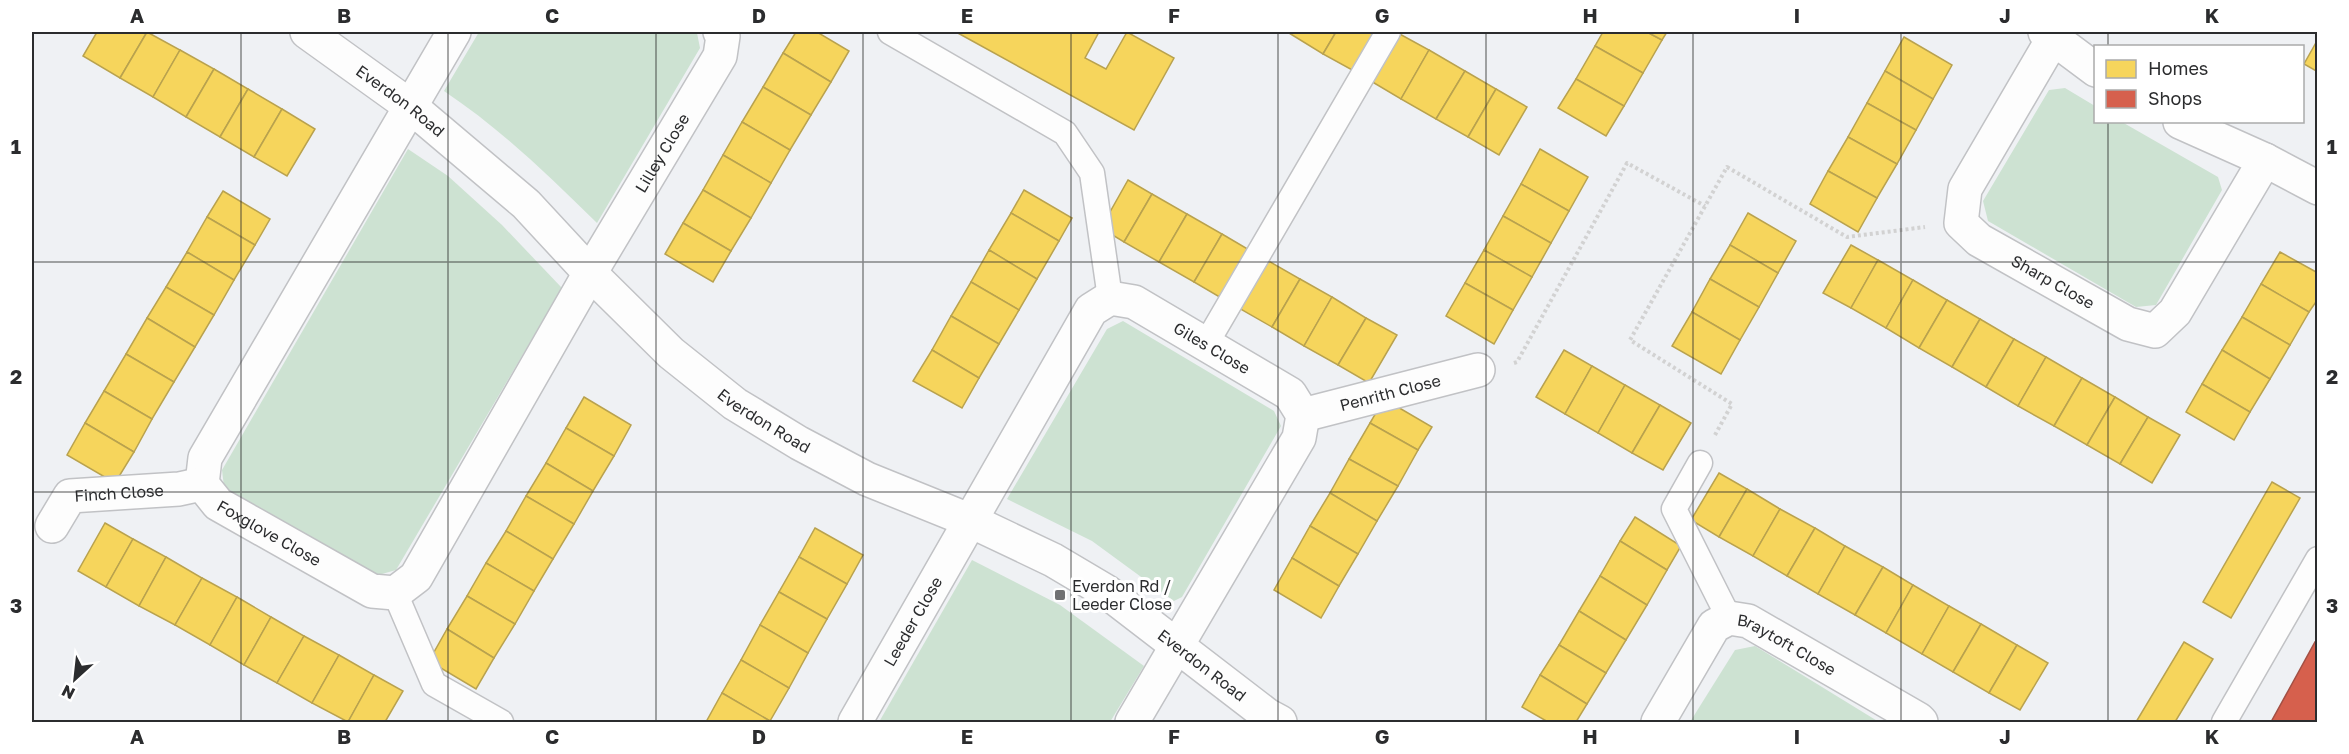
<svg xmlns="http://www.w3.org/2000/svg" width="2349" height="754" viewBox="0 0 2349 754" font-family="'Golos Text',sans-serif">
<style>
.green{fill:#cde2d2}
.homes{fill:#f6d55c;stroke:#b9a24e;stroke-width:1.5}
.shops{fill:#d6604d;stroke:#a35044;stroke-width:1.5}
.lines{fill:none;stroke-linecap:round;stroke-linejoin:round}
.service-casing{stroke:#c1c2c5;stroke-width:27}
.minor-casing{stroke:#c1c2c5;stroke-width:36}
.path{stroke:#d2d2d2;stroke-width:4;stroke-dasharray:3 3;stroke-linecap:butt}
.service{stroke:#fdfdfd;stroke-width:24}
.minor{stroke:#fdfdfd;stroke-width:33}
.grid{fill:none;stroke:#2b2c2e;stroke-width:1.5;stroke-opacity:0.55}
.poi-dot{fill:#707173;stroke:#fff;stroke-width:2}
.labels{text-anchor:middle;stroke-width:6;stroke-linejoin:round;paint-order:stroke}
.street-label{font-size:16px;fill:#2b2c2e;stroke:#fff}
.poi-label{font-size:16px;fill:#2b2c2e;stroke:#fff;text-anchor:start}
.neatline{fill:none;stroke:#2b2c2e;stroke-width:2}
.grid-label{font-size:20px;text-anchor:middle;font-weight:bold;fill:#2b2c2e}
</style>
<rect width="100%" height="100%" fill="#eff1f4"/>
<g class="green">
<path d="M479 32 697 33 700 48 597 223C547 174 502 130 444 91Z"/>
<path d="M2065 88 2095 106 2096 122H2122L2218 177 2222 190 2156 305 2136 307 1988 221 1983 201 2049 90Z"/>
<path d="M408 149 448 176 502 225 562 288 396 570 375 576 224 487 222 470Z"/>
<path d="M1123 321 1274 411 1281 426 1182 597 1174 601 1092 541 1007 499 1107 329Z"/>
<path d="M972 560 1060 605 1144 666 1110 722H879Z"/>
<path d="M1755 646 1879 722H1690L1735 650Z"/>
</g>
<g class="homes">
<path d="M97 32H147L120 78 83 56Z"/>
<path d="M147 32 180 50 153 97 120 78Z"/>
<path d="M796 32H817L849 51 831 82 783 53Z"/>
<path d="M956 32H1099L1085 58 1106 69 1127 32 1174 58 1134 130Z"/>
<path d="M1290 32H1336L1323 54 1289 33Z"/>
<path d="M1336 32H1377L1354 71 1323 54Z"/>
<path d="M1396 32 1429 50 1401 99 1354 71Z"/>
<path d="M1603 32H1647L1662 40 1643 73 1595 46Z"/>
<path d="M1647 32H1667L1662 40Z"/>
<path d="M1904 37 1952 65 1933 99 1885 71Z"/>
<path d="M2318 39V72L2304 64Z"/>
<path d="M1595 46 1643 73 1624 106 1576 79Z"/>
<path d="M180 50 214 69 186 117 153 97Z"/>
<path d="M1429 50 1465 71 1436 119 1401 99Z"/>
<path d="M783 53 831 82 811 115 763 87Z"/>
<path d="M214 69 248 89 220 137 186 117Z"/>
<path d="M1465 71 1496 89 1468 137 1436 119Z"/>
<path d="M1885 71 1933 99 1916 130 1867 103Z"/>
<path d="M1576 79 1624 106 1606 136 1558 108Z"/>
<path d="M763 87 811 115 790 150 742 122Z"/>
<path d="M248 89 282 109 254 157 220 137Z"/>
<path d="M1496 89 1527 107 1499 155 1468 137Z"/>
<path d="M1867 103 1916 130 1897 164 1848 137Z"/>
<path d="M282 109 315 129 287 176 254 157Z"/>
<path d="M742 122 790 150 771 183 723 155Z"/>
<path d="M1848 137 1897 164 1877 198 1828 171Z"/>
<path d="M1540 149 1588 177 1569 211 1521 184Z"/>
<path d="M723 155 771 183 751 218 703 190Z"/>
<path d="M1828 171 1877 198 1858 232 1810 204Z"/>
<path d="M1128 180 1152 194 1124 242 1101 228Z"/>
<path d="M1521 184 1569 211 1551 243 1503 216Z"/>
<path d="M703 190 751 218 731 251 683 223Z"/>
<path d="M1024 190 1072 218 1059 241 1011 213Z"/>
<path d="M223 191 270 219 255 245 207 217Z"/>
<path d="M1152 194 1187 214 1159 262 1124 242Z"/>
<path d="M1011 213 1059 241 1037 279 989 250Z"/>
<path d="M1748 213 1796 241 1778 273 1730 245Z"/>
<path d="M1187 214 1222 234 1194 282 1159 262Z"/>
<path d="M1503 216 1551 243 1532 277 1484 250Z"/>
<path d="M207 217 255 245 234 280 187 252Z"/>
<path d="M683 223 731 251 713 282 665 254Z"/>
<path d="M1222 234 1251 251 1223 299 1194 282Z"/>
<path d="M1730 245 1778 273 1759 307 1710 279Z"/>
<path d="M1851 245 1878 260 1851 308 1823 293Z"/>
<path d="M989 250 1037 279 1019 310 971 282Z"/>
<path d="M1484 250 1532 277 1513 310 1465 283Z"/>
<path d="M1251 251 1300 279 1272 327 1223 299Z"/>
<path d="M187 252 234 280 214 315 166 287Z"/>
<path d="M2280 252 2318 273V299L2309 312 2261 284Z"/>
<path d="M1878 260 1913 280 1886 328 1851 308Z"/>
<path d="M1300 279 1332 297 1304 346 1272 327Z"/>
<path d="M1710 279 1759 307 1740 340 1692 312Z"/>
<path d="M1913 280 1947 300 1919 348 1886 328Z"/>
<path d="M971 282 1019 310 999 344 951 316Z"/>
<path d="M1465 283 1513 310 1494 344 1446 316Z"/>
<path d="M2261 284 2309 312 2290 345 2242 317Z"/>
<path d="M166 287 214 315 195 347 147 318Z"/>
<path d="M1332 297 1366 318 1338 365 1304 346Z"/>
<path d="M1947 300 1980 319 1952 367 1919 348Z"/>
<path d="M1692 312 1740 340 1721 374 1672 346Z"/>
<path d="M951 316 999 344 979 378 932 350Z"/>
<path d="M2242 317 2290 345 2270 379 2222 350Z"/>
<path d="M147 318 195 347 174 382 126 354Z"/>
<path d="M1366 318 1397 335 1369 383 1338 365Z"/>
<path d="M1980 319 2014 339 1986 387 1952 367Z"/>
<path d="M2014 339 2046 357 2018 406 1986 387Z"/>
<path d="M932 350 979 378 962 408 913 381Z"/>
<path d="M1564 350 1592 366 1565 414 1536 397Z"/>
<path d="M2222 350 2270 379 2250 412 2202 384Z"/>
<path d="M126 354 174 382 152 419 104 391Z"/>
<path d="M2046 357 2082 378 2054 426 2018 406Z"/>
<path d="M1592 366 1625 385 1598 433 1565 414Z"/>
<path d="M2082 378 2115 397 2087 445 2054 426Z"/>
<path d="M2202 384 2250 412 2234 440 2186 412Z"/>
<path d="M1625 385 1660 405 1632 453 1598 433Z"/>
<path d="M104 391 152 419 134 452 85 423Z"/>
<path d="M584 397 631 425 614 456 566 428Z"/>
<path d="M2115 397 2148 417 2120 464 2087 445Z"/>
<path d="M1384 399 1432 427 1418 450 1370 423Z"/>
<path d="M1660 405 1691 423 1663 470 1632 453Z"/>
<path d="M2148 417 2180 435 2152 483 2120 464Z"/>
<path d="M85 423 134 452 115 483 67 455Z"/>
<path d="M1370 423 1418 450 1398 486 1349 459Z"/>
<path d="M566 428 614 456 593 491 546 463Z"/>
<path d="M1349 459 1398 486 1377 521 1330 493Z"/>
<path d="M546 463 593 491 574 524 526 496Z"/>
<path d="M1719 473 1747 489 1719 537 1691 520Z"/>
<path d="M2272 482 2300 498 2231 618 2203 602Z"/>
<path d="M1747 489 1780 509 1753 556 1719 537Z"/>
<path d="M1330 493 1377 521 1358 554 1310 526Z"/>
<path d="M526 496 574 524 553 559 506 531Z"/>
<path d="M1780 509 1815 528 1787 576 1753 556Z"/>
<path d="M1635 517 1681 546 1667 570 1620 541Z"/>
<path d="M105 523 133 539 106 587 78 571Z"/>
<path d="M1310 526 1358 554 1339 586 1292 558Z"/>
<path d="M815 528 863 555 847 584 799 557Z"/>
<path d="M1815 528 1845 546 1818 594 1787 576Z"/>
<path d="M506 531 553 559 534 591 486 563Z"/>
<path d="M133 539 166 557 139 606 106 587Z"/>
<path d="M1620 541 1667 570 1647 605 1600 576Z"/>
<path d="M1845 546 1883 567 1855 615 1818 594Z"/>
<path d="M166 557 202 578 175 625 139 606Z"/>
<path d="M799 557 847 584 827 619 779 592Z"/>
<path d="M1292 558 1339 586 1321 618 1274 590Z"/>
<path d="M486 563 534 591 515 624 467 596Z"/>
<path d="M1883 567 1913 585 1886 633 1855 615Z"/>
<path d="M1600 576 1647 605 1626 640 1579 611Z"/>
<path d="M202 578 237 597 210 645 175 625Z"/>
<path d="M1913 585 1949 606 1922 654 1886 633Z"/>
<path d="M779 592 827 619 808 653 760 625Z"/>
<path d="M467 596 515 624 494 658 447 629Z"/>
<path d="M237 597 271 617 244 665 210 645Z"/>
<path d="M1949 606 1981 624 1953 672 1922 654Z"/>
<path d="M1579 611 1626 640 1606 673 1559 645Z"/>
<path d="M271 617 304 636 277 683 244 665Z"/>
<path d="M1981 624 2017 645 1989 693 1953 672Z"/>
<path d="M760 625 808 653 789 688 741 660Z"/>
<path d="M447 629 494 658 476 689 429 661Z"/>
<path d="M304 636 339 655 312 703 277 683Z"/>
<path d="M2184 642 2213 659 2175 722H2136Z"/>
<path d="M1559 645 1606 673 1587 704 1540 675Z"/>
<path d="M2017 645 2048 663 2020 710 1989 693Z"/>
<path d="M339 655 374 675 348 722 312 703Z"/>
<path d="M741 660 789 688 770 721 722 693Z"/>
<path d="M374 675 403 691 385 722H348Z"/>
<path d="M1540 675 1587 704 1576 722H1548L1522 707Z"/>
<path d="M722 693 770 721 769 722H706Z"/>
</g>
<path class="shops" d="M2315 642 2318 643V722H2271Z"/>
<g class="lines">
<defs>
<g id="service">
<path d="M890 32 1065 133 1092 173 1110 298"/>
<path d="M1206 344 1388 32"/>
<path d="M1700 463 1674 509 1729 618"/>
<path d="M395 593 434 684 501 722"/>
<path d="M2224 722 2318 559"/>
</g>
<g id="minor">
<path id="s1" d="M307 32 410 106 526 204 590 273 671 353 735 404 799 443 867 479 971 521 1053 560 1107 592 1267 715 1280 722"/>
<path id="s2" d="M454 32 205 458 202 484 218 504 372 591 395 593 416 577 590 273 720 56 723 36 720 32"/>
<path d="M2045 32 2096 70"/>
<path id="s3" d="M2054 37 1965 189 1961 223 1979 240 2128 324 2155 331 2175 312 2265 160"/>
<path d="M2180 122 2265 160 2318 188"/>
<path id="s4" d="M1303 415 1478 370"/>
<path id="s5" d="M52 526 70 496 179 489 202 484"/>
<path id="s6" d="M855 722 1091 310 1110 298 1134 302 1290 394 1303 415 1299 438 1132 722"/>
<path id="s7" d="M1658 722 1714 626 1729 618 1748 621 1918 719 1921 722"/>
</g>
</defs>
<use href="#service" class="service-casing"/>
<use href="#minor" class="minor-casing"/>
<g class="path">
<path d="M1514 363 1517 362 1627 163 1705 206"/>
<path d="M1715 435 1732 404 1630 340 1727 167 1847 237 1925 227"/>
<path d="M2016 722H2023"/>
</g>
<use href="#service" class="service"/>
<use href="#minor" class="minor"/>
</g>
<path class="grid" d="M241 32V722M448 32V722M656 32V722M863 32V722M1071 32V722M1278 32V722M1486 32V722M1693 32V722M1901 32V722M2108 32V46M2108 122V722M32 262H2318M32 492H2318"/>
<rect class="poi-dot" x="1054" y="589" width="12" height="12" rx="3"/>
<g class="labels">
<g class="street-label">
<text dy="6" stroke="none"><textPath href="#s1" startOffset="116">Everdon Road</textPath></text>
<text dy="6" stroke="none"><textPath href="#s2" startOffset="1262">Lilley Close</textPath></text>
<text dy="6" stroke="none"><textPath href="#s3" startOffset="320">Sharp Close</textPath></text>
<text dy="6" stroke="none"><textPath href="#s6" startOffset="612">Giles Close</textPath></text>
<text dy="6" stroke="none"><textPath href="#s4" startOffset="90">Penrith Close</textPath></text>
<text dy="6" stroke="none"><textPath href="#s1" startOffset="602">Everdon Road</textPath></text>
<text dy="6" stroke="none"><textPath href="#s5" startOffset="84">Finch Close</textPath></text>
<text dy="6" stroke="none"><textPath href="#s2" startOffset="604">Foxglove Close</textPath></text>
<text dy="6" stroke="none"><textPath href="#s6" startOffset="116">Leeder Close</textPath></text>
<text dy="6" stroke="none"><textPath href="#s7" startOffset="192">Braytoft Close</textPath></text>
<text dy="6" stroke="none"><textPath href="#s1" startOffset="1106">Everdon Road</textPath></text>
</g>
<g class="poi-label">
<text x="1072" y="592">Everdon Rd /<tspan x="1072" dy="18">Leeder Close</tspan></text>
</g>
</g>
<rect width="2349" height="754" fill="none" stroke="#ffffff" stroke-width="66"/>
<rect x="2094" y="45" width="210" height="78" fill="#ffffff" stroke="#aaabab" stroke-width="1.5"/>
<rect x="2106" y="60" width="30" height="18" fill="#f6d55c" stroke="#aaabab" stroke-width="1.5"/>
<text x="2148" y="75" font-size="18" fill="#2b2c2e">Homes</text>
<rect x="2106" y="90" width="30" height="18" fill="#d6604d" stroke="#aaabab" stroke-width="1.5"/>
<text x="2148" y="105" font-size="18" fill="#2b2c2e">Shops</text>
<g transform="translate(75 679) rotate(207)" stroke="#ffffff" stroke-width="4.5" paint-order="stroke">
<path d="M0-4.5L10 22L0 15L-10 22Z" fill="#2b2c2e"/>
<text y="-9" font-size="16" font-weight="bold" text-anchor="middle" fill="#2b2c2e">N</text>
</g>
<rect x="33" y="33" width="2283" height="688" class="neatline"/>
<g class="grid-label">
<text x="137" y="23">A</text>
<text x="344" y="23">B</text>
<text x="552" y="23">C</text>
<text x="759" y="23">D</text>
<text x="967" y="23">E</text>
<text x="1174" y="23">F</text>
<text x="1382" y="23">G</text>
<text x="1590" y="23">H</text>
<text x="1797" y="23">I</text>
<text x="2005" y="23">J</text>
<text x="2212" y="23">K</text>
<text x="16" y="154">1</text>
<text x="2332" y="154">1</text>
<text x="16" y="384">2</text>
<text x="2332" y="384">2</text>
<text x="16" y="613">3</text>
<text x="2332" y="613">3</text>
<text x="137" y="744">A</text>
<text x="344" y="744">B</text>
<text x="552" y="744">C</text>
<text x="759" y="744">D</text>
<text x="967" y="744">E</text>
<text x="1174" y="744">F</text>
<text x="1382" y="744">G</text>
<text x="1590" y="744">H</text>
<text x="1797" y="744">I</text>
<text x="2005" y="744">J</text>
<text x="2212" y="744">K</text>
</g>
</svg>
